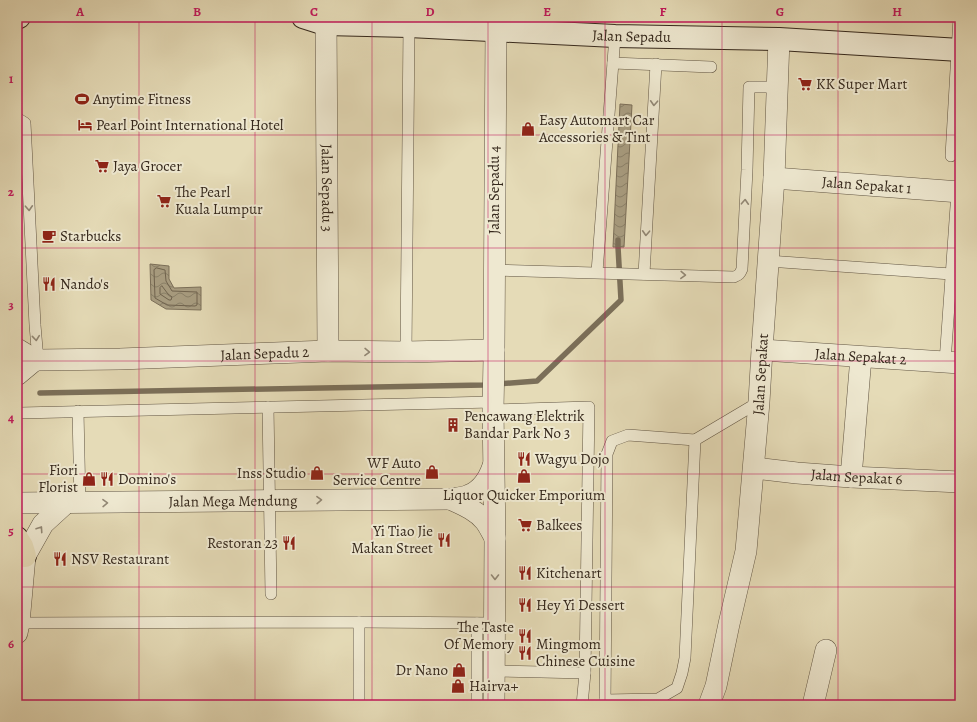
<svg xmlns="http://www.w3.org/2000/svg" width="977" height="722" viewBox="0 0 977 722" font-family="Alegreya,serif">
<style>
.water{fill:url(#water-waves);stroke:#7b6f59}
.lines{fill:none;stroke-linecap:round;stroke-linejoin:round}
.shore{stroke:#6f634f;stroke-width:1}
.stream{stroke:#7b6f59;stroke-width:5.5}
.lane-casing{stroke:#615543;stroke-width:12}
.street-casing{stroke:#615543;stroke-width:22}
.secondary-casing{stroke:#35281c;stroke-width:24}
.primary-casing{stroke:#35281c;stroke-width:24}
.lane{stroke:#eee8d0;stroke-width:11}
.street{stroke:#eee8d0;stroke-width:21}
.secondary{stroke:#eee8d0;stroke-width:22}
.primary{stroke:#e5dbb7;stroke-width:22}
.oneway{stroke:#928876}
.grid{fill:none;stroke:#c2185b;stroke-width:1;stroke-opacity:0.55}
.labels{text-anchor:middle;stroke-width:4;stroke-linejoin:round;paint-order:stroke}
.street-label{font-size:15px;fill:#35281c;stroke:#eee8d0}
.poi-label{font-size:15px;fill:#35281c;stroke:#eee8d0;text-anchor:start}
.neatline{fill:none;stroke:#c2185b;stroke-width:1.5}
.grid-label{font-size:13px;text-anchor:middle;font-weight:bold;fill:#c2185b}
</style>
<defs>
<pattern id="water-waves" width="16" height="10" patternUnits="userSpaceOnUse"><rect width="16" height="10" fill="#a99e82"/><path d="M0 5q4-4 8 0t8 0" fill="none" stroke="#8a816a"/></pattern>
</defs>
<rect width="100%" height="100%" fill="#e5dbb7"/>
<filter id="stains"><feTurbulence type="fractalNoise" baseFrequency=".005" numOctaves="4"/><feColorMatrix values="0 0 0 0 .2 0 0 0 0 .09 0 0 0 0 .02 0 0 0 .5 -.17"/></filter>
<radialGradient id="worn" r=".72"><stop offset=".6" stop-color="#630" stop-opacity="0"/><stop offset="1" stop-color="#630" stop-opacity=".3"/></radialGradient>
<g class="water">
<path d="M620 104 632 105 624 247H613Z"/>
<path d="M150 264 169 266V279L174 288 201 287V310L166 309 151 300Z"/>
</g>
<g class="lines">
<g class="shore">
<path d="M157 268 165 270 166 281 172 291 197 292V305L195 306 167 305 155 298 154 270Z"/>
<path d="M162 286 168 294 172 297 171 300H169L160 294V288Z"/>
</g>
<path class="stream" d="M40 393 484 385 537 381 621 300 618 247V240"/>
<defs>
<g id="lane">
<path d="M613 63 711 67"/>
<path d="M17 118 25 123 35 325 38 360"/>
<path d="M951 156 959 17"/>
<path d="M768 261 951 274"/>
<path d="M494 270 734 277C739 275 740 274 742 269L747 170 749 87H777"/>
<path d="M597 272 615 36"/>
<path d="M644 274 656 64"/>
<path d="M406 352 409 26"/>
<path d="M945 362 957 192"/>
<path d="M268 407 271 594"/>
<path d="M493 410 589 407 585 673 582 705"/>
<path d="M78 411 80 503"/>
<path d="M20 413 493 402"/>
<path d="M359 622 494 623"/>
<path d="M19 623 359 622V705"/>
<path d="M477 623V705"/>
<path d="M494 671 585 673"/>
<path d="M605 700 658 699 677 688 682 673 685 658 695 440"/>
<path d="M605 705 607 454 612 441 628 435 695 440 759 402"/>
</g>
<g id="street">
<path id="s1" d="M326 17 328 351"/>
<path d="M491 17 496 30 494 350V358L493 410 495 538 494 705"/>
<path id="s2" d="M774 178 960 192"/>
<path id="s3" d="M17 349 35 360H38L120 359 328 351 406 352 494 350"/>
<path id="s4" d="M762 350 960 363"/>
<path d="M17 375 35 360"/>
<path id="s5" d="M754 468 797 473 851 477 960 482"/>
<path d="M851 477 861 357"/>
<path d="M450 499C463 505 476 510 485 521 489 526 492 533 495 538"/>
<path id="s6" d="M17 503 450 499C456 498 463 498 469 495 482 490 489 478 493 466"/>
<path d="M17 633 19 623 25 556 43 524 66 503"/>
<path id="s7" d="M709 705 716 686 729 624 746 551 759 402 762 350 774 178 779 39"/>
<path d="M813 705 826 650"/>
</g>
<g id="secondary">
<path id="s8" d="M303 17 325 24 409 26 615 36 779 39 960 50"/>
<path d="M17 18 19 17"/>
</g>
<path id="primary" d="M17 538 22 546 25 556"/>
</defs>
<use href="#lane" class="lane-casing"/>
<use href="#street" class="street-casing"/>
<use href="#secondary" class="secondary-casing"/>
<use href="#primary" class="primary-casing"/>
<use href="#lane" class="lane"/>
<use href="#street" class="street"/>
<use href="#secondary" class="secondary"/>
<use href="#primary" class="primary"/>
</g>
<defs><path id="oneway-chevron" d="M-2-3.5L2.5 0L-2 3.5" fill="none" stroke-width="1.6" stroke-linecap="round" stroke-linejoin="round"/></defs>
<g class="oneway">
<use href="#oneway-chevron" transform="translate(654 103) rotate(93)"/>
<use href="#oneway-chevron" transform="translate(745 202) rotate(-87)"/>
<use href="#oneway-chevron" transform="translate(29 208) rotate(87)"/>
<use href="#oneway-chevron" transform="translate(646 233) rotate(93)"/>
<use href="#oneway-chevron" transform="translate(683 275) rotate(2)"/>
<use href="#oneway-chevron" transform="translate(36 338) rotate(84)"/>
<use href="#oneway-chevron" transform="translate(367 352) rotate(1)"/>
<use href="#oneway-chevron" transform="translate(319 500) rotate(-1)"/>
<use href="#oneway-chevron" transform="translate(105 503) rotate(-1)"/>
<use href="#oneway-chevron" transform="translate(40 529) rotate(-56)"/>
<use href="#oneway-chevron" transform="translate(495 577) rotate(90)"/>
</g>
<path class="grid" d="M139 17V705M255 17V705M372 17V705M488 17V705M605 17V705M722 17V705M838 17V705M17 135H960M17 248H960M17 361H960M17 474H960M17 587H960"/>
<defs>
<symbol id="supermarket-bare" viewBox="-9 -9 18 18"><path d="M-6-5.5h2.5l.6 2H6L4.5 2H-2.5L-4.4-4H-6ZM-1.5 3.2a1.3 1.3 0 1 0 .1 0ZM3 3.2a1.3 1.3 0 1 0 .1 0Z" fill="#8f2418" stroke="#eee8d0" stroke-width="2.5" paint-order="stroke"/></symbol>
<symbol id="stadium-bare" viewBox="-9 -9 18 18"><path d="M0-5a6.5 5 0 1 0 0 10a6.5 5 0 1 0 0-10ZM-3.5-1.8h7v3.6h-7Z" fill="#8f2418" stroke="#eee8d0" stroke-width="2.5" paint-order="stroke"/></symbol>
<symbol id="hotel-bare" viewBox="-9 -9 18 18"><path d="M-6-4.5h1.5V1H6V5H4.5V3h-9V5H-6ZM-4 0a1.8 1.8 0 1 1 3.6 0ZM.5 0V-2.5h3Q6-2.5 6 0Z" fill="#8f2418" stroke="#eee8d0" stroke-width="2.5" paint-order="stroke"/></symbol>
<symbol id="shop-bare" viewBox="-9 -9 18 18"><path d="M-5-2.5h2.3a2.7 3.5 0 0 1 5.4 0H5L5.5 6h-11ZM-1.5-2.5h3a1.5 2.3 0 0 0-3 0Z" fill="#8f2418" stroke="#eee8d0" stroke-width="2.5" paint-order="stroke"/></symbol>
<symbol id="cafe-bare" viewBox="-9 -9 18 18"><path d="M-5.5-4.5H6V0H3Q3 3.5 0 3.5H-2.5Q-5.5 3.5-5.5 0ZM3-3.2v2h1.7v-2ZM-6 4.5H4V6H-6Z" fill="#8f2418" stroke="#eee8d0" stroke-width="2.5" paint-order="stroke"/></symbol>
<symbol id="restaurant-bare" viewBox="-9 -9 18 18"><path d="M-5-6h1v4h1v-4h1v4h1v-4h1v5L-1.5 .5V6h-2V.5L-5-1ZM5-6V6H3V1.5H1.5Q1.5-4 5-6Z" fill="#8f2418" stroke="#eee8d0" stroke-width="2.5" paint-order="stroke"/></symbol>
<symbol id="building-bare" viewBox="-9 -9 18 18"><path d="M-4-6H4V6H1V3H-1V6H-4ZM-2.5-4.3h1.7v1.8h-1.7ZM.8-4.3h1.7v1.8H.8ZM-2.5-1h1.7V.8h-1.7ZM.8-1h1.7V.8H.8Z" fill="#8f2418" stroke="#eee8d0" stroke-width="2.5" paint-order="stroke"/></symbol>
</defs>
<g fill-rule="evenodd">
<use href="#supermarket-bare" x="795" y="74" width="20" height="20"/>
<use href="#stadium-bare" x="72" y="89" width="20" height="20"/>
<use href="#hotel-bare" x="75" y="115" width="20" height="20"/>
<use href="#shop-bare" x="518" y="119" width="20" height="20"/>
<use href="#supermarket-bare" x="92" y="156" width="20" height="20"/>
<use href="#supermarket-bare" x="154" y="191" width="20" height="20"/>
<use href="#cafe-bare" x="39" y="226" width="20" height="20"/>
<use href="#restaurant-bare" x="39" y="274" width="20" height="20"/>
<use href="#building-bare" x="443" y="415" width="20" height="20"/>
<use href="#restaurant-bare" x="514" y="449" width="20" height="20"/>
<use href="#shop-bare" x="422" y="462" width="20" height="20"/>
<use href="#shop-bare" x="307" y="463" width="20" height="20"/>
<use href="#shop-bare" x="514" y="466" width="20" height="20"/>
<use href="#shop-bare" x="79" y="469" width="20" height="20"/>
<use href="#restaurant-bare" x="97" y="469" width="20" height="20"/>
<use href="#supermarket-bare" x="515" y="515" width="20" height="20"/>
<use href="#restaurant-bare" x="434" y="530" width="20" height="20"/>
<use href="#restaurant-bare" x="279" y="533" width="20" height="20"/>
<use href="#restaurant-bare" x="50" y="549" width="20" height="20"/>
<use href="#restaurant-bare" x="515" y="563" width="20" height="20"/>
<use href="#restaurant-bare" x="515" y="595" width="20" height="20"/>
<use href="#restaurant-bare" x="515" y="626" width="20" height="20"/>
<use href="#restaurant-bare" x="515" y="643" width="20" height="20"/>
<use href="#shop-bare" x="449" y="660" width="20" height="20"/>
<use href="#shop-bare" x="448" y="676" width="20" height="20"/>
</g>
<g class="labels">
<g class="street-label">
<text dy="5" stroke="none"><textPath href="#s8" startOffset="330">Jalan Sepadu</textPath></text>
<text dy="5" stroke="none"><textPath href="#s2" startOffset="93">Jalan Sepakat 1</textPath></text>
<text dy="5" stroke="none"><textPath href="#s1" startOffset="171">Jalan Sepadu 3</textPath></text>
<text transform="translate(494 190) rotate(-90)" y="5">Jalan Sepadu 4</text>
<text dy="5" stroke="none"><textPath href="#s3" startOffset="251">Jalan Sepadu 2</textPath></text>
<text dy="5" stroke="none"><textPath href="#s4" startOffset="99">Jalan Sepakat 2</textPath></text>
<text dy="5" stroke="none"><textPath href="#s7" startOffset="336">Jalan Sepakat</textPath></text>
<text dy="5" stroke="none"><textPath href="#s5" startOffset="103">Jalan Sepakat 6</textPath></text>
<text dy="5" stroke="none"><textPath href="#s6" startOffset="216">Jalan Mega Mendung</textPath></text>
</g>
<g class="poi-label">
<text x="816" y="89">KK Super Mart</text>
<text x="93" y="104">Anytime Fitness</text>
<text x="539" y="125">Easy Automart Car<tspan x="539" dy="17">Accessories &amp; Tint</tspan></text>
<text x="96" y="130">Pearl Point International Hotel</text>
<text x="113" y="171">Jaya Grocer</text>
<text x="175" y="197">The Pearl<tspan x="175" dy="17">Kuala Lumpur</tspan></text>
<text x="60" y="241">Starbucks</text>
<text x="60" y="289">Nando's</text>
<text x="464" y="421">Pencawang Elektrik<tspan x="464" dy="17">Bandar Park No 3</tspan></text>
<text x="535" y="464">Wagyu Dojo</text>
<text x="421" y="468" text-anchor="end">WF Auto<tspan x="421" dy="17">Service Centre</tspan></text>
<text x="78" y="475" text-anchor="end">Fiori<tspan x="78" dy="17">Florist</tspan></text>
<text x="306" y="478" text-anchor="end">Inss Studio</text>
<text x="118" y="484">Domino's</text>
<text x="524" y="500" text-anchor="middle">Liquor Quicker Emporium</text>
<text x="536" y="530">Balkees</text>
<text x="433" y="536" text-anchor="end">Yi Tiao Jie<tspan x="433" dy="17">Makan Street</tspan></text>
<text x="278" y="548" text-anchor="end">Restoran 23</text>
<text x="71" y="564">NSV Restaurant</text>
<text x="536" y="578">Kitchenart</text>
<text x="536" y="610">Hey Yi Dessert</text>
<text x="514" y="632" text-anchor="end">The Taste<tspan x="514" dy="17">Of Memory</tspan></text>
<text x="536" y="649">Mingmom<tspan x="536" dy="17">Chinese Cuisine</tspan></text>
<text x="448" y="675" text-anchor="end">Dr Nano</text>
<text x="469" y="691">Hairva+</text>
</g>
</g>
<rect width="977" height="722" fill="none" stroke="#e5dbb7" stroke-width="44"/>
<rect x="22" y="22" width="933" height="678" class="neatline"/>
<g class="grid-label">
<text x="80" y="16">A</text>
<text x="197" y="16">B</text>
<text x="314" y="16">C</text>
<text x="430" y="16">D</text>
<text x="547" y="16">E</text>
<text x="663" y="16">F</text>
<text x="780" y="16">G</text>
<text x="897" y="16">H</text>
<text x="11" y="83">1</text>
<text x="11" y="196">2</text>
<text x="11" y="309">3</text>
<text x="11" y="422">4</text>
<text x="11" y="535">5</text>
<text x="11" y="648">6</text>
</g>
<rect width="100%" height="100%" filter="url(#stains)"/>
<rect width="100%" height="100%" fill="url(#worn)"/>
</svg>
